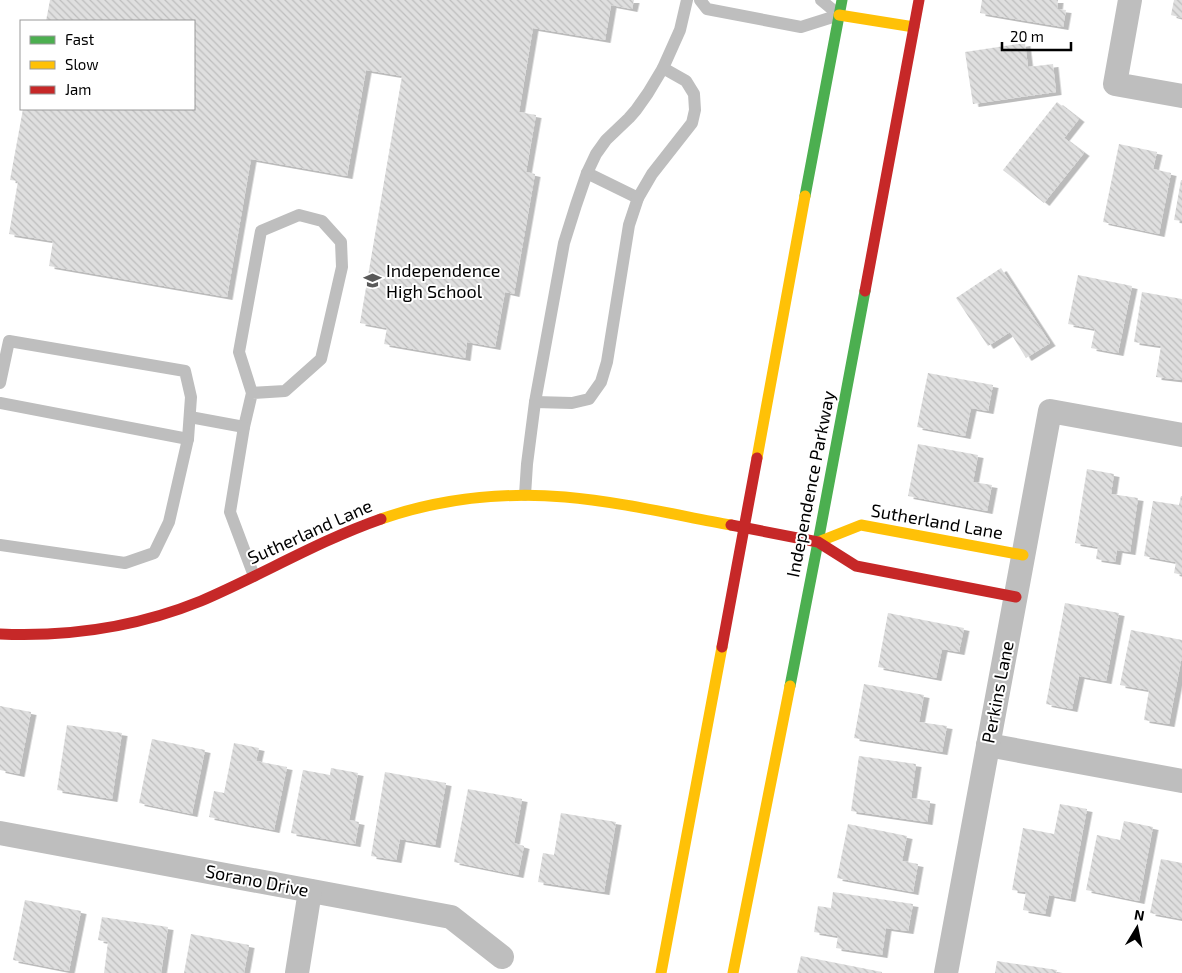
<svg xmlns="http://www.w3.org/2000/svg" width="1182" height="973" viewBox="0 0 1182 973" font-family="'Exo 2',sans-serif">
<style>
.building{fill:url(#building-back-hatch);filter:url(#shadow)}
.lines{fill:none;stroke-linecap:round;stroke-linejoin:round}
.lane{stroke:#bebebe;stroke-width:12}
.street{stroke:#bebebe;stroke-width:24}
.fast{stroke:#4caf50;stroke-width:11}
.slow{stroke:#ffc107;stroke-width:11}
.jam{stroke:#c62828;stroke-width:11}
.labels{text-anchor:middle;stroke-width:4;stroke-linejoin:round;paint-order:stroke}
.poi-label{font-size:18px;fill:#000;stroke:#fff;text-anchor:start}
.street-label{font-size:18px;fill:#000;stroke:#fff}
</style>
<defs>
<pattern id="building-back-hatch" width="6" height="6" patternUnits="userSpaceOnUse" patternTransform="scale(1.25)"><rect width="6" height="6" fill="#dfdfdf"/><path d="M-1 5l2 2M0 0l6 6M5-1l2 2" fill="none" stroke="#bebebe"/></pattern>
<filter id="shadow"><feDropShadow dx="5.5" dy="3" stdDeviation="0" flood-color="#0004"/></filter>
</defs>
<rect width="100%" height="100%" fill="#fff"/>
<g class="building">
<path d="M50 0H634L632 9 611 5 605 40 533 28 519 112 536 115 526 172 535 174 514 294 505 292 495 347 467 342 465 358 384 344 387 328 360 323 402 76 366 70 347 176 251 159 227 297 49 266 53 241 9 234 18 181 10 180 23 109H194V21H46Z"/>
<path d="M982 0H1058L1057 9 1066 10 1063 27 980 13Z"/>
<path d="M1174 0H1182V18L1171 15Z"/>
<path d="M1025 43 1028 67 1053 64 1056 92 973 104 965 52Z"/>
<path d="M1057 102 1079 119 1064 138 1084 153 1044 203 1003 170Z"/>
<path d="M1119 144 1157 152 1153 169 1171 173 1159 234 1103 222Z"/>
<path d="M1181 180H1182V221L1174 220Z"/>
<path d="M1001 268 1050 343 1026 358 1010 332 988 346 956 298Z"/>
<path d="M1078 275 1132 286 1118 353 1091 348 1095 329 1068 324Z"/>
<path d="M1142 292 1182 299V380L1156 377 1161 346 1134 342Z"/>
<path d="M928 373 993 385 988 411 971 408 965 436 917 427Z"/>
<path d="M918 444 978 455 973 482 992 485 987 511 908 496Z"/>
<path d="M1087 469 1114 474 1111 494 1138 498 1130 552 1117 550 1115 562 1096 559 1098 547 1075 543Z"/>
<path d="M1181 496H1182V575L1174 573 1176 562 1144 556 1153 501 1179 505Z"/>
<path d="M1065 603 1119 613 1106 681 1079 676 1072 709 1046 704Z"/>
<path d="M888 613 964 628 959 652 942 649 936 678 878 667Z"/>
<path d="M1131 630 1182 640V656L1169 724 1144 720 1149 690 1120 685Z"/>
<path d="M864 684 924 695 919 722 947 726 942 752 854 738Z"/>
<path d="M0 706 31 712 19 774 0 770Z"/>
<path d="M67 725 122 733 112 799 57 790Z"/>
<path d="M152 739 205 750 192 814 139 803Z"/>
<path d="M234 743 259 748 256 761 287 767 274 830 209 817 214 791 224 793Z"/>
<path d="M859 756 916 764 911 798 930 801 927 822 851 811Z"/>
<path d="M331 768 358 773 349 820 359 822 355 844 291 833 303 770 330 775Z"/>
<path d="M385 772 446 783 435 845 400 839 396 860 371 856Z"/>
<path d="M468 789 522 799 514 843 524 846 518 875 454 862Z"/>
<path d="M1060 804 1087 809 1070 899 1049 895 1045 914 1023 910 1026 892 1012 890 1023 828 1054 834Z"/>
<path d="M561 813 616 822 604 892 538 882 543 853 554 855Z"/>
<path d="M1124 821 1153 827 1139 901 1086 890 1097 835 1120 840Z"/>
<path d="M848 824 907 836 902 861 918 864 913 892 837 878Z"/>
<path d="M1161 859 1182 863V919L1150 913Z"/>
<path d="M833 892 913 904 908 931 886 928 882 955 836 948 838 936 814 932 818 906 831 908Z"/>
<path d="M25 900 81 911 69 971 13 960Z"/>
<path d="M102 917 168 927 161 973H104L108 942 98 940Z"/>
<path d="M191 934 249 945 244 973H184Z"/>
<path d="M801 956 882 972V973H797Z"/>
<path d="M997 961 1057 970 1056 973H995Z"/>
</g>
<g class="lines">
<g class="lane">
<path d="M700 0 707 9 801 27 839 15"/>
<path d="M821 0 839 15"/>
<path d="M587 173 638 198"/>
<path d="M0 383 9 341 185 371 191 397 188 439 169 522 154 553 125 563 0 545"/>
<path d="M252 393 285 391 321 359 342 267 341 242 322 221 299 215 261 231 239 352 252 393 244 427 230 512 254 576"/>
<path d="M535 402 572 403 589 399 601 382 607 362 629 225 638 198 652 174 692 123 695 110 694 94 686 81 663 68"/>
<path d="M0 403 188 439"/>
<path d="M190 417 244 427"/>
<path d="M525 495 527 464 535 402 564 243 576 205 587 173 596 154 606 140 629 118 636 110 648 93 663 68 680 30 687 0"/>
</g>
<g class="street">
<path d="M1130 0 1115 84 1182 96"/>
<path d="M988 745 1182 781"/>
<path d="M0 833 451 917 502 957"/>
<path d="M297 973 310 891"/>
<path d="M946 973 1050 411 1182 435"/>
</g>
<g class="fast">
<path d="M805 196 842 0"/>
<path d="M790 686 818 542 865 291"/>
</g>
<g class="slow">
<path d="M839 15 914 27"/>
<path d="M757 458 805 196"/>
<path d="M381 519C439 499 503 492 565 497 621 502 676 515 731 525"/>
<path d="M818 542 861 525 1023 555"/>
<path d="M661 973 722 647"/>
<path d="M733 973 790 686"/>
</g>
<g class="jam">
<path d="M865 291 919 0"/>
<path d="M731 525 818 542 856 566 1016 597"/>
<path d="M0 634C69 637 137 627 201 601 262 575 318 541 381 519"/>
<path d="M722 647 757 458"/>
</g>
</g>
<defs>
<symbol id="school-bare" viewBox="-9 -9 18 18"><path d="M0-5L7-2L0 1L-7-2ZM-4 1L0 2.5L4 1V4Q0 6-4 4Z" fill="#595959" stroke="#fff" stroke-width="2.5" paint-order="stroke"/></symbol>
</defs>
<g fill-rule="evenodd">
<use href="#school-bare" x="360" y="268" width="25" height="25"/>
</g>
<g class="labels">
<g class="poi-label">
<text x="386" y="277">Independence<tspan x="386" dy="21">High School</tspan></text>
</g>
<g class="street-label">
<text transform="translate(811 484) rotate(-79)" y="6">Independence Parkway</text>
<text transform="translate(937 522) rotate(10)" y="6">Sutherland Lane</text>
<text transform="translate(310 532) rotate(-24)" y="6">Sutherland Lane</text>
<text transform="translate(998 692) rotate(-79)" y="6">Perkins Lane</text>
<text transform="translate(257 881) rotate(11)" y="6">Sorano Drive</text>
</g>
</g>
<rect x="20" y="20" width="175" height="90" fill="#ffffff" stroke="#999999"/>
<rect x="30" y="36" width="25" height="8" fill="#4caf50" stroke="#999999"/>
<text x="65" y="45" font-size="15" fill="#000000">Fast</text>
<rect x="30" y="61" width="25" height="8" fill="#ffc107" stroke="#999999"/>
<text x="65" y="70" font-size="15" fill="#000000">Slow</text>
<rect x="30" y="86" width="25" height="8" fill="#c62828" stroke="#999999"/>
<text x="65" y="95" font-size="15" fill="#000000">Jam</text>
<g transform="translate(1137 928) rotate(10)" stroke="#ffffff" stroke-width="4" paint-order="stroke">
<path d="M0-4L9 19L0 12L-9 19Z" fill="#000000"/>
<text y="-8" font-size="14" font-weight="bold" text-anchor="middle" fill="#000000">N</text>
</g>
<path d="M1002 42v8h69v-8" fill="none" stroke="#000000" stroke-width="2.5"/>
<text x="1010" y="42" font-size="15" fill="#000000" stroke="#ffffff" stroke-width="4" paint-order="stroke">20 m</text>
</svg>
